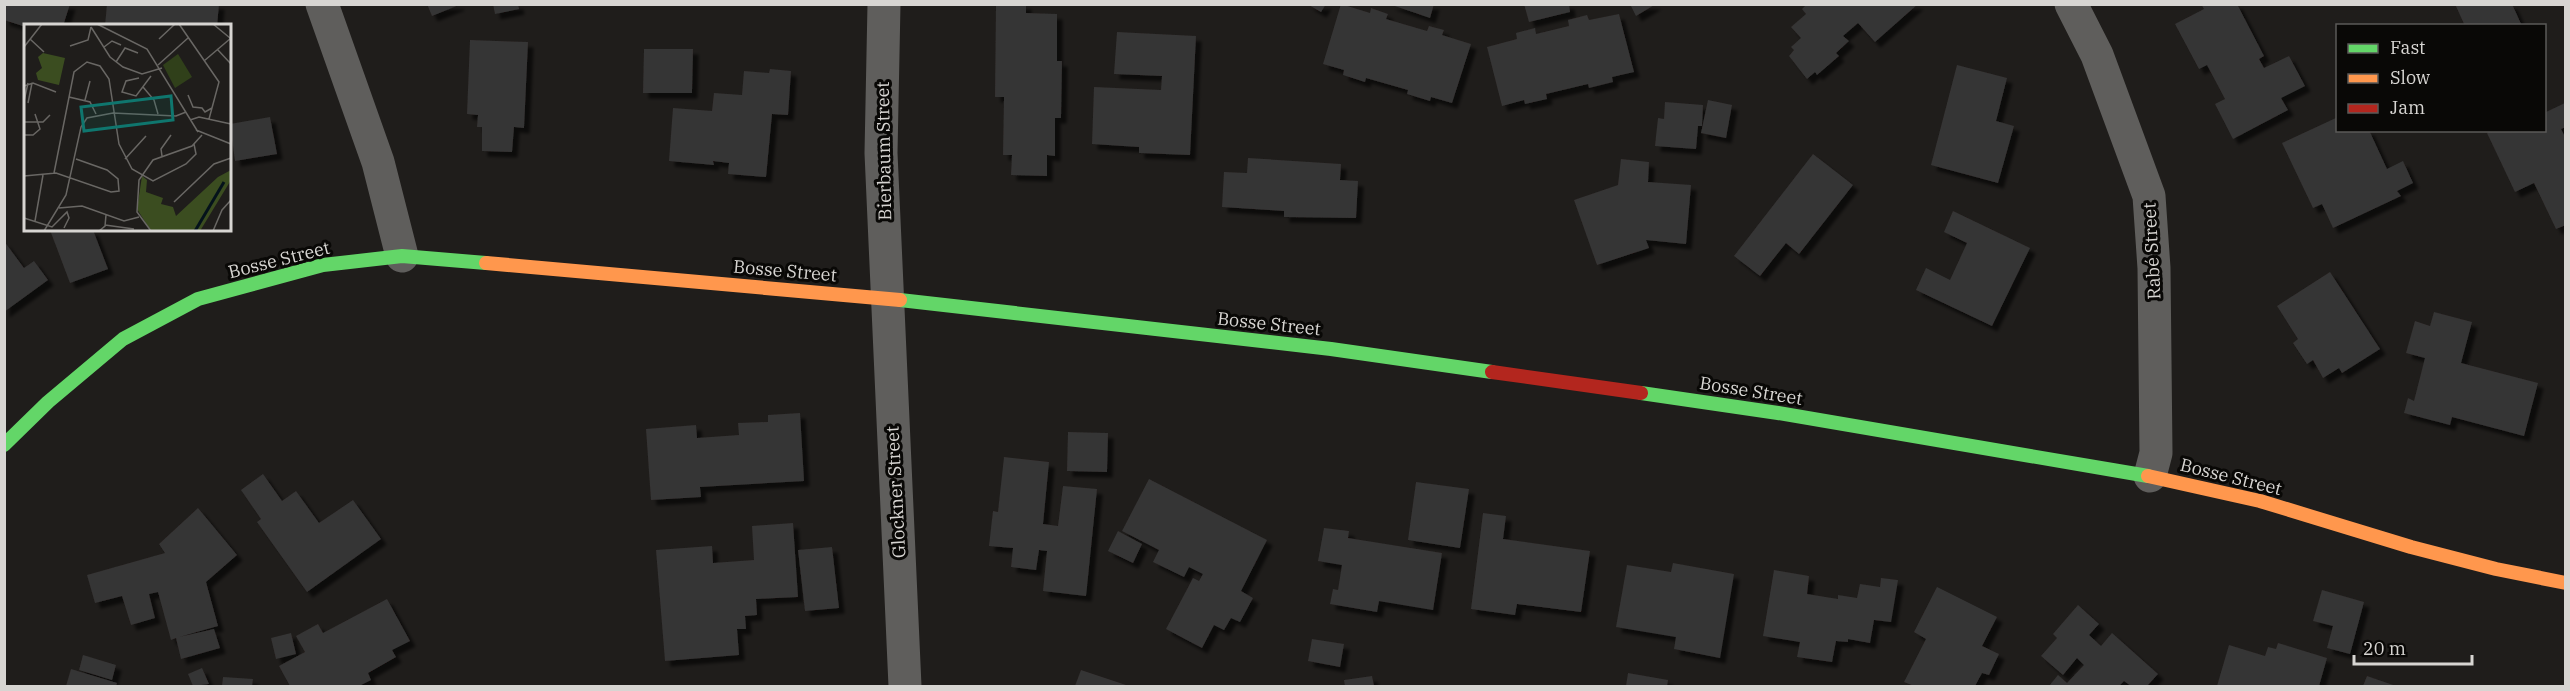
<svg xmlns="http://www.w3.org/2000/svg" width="2570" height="691" viewBox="0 0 2570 691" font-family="'IBM Plex Serif',serif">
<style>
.building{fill:#363434;filter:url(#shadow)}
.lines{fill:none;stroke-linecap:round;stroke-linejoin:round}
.street{stroke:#5f5e5c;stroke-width:33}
.fast{stroke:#63d668;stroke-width:14}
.slow{stroke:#ff974d;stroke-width:14}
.jam{stroke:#b3261e;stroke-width:14}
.labels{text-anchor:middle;stroke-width:6;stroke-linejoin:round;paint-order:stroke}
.street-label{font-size:18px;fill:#d7d5d2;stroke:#090806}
.inset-river{fill:none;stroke:#04121b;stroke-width:3}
.inset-road{fill:none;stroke:#696764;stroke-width:1.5}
.view{fill:#0f766e;fill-opacity:0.15;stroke:#0f766e;stroke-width:3}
.inset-edge{fill:none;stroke:#d7d5d2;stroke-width:3}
</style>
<defs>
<filter id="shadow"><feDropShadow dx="5.5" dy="5.5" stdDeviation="1.5" flood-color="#0009"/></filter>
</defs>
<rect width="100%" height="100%" fill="#1f1d1b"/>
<g class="building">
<path d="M4 4H70L63 26 30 23 26 27 4 20Z"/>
<path d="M107 4H219L217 26H105Z"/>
<path d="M427 4H459V5L432 16Z"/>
<path d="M493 4H518L519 9 495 14Z"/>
<path d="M996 4H1026V13L1057 14V61H1062L1061 118H1055V156L1047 155V176L1011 175 1012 155H1003L1004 97H995Z"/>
<path d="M1307 4H1326L1321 12Z"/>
<path d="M1341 4 1370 13 1371 8 1388 14 1386 19 1427 31 1429 26 1444 30 1442 35 1471 44 1452 103 1431 97 1430 101 1407 94 1408 90 1366 78 1365 82 1343 75 1344 70 1323 64Z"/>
<path d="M1389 4H1434L1430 18Z"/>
<path d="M1524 4H1569L1570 12 1529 22Z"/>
<path d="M1630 4H1656L1636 16Z"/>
<path d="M1807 4H1918L1875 42 1858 23 1843 36 1849 41 1836 53 1839 56 1817 75 1815 72 1807 79 1789 56 1794 50 1791 47 1801 38 1791 27 1806 14 1802 9Z"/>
<path d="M2201 4H2237L2264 56 2259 59 2264 68 2289 56 2305 86 2281 98 2288 110 2233 139 2215 104 2225 99 2207 65 2199 69 2175 24 2204 9Z"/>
<path d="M2455 4H2512L2522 26H2465Z"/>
<path d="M1619 14 1634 72 1612 77 1613 82 1589 88 1588 84 1546 94 1547 99 1525 104 1524 100 1502 106 1487 47 1517 39 1516 33 1535 28 1536 34 1569 26 1568 20 1587 15 1589 20Z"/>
<path d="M1117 32 1196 36 1190 155 1139 153V147L1092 144 1094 87 1161 90 1162 76 1114 74Z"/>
<path d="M470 40 528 42 524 128 514 127 512 152 482 151V127H477L478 115 467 114Z"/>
<path d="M644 49H693L692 93H643Z"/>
<path d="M1957 65 2007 78 1996 121 2014 126 1998 183 1931 165Z"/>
<path d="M770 69 791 71 788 115 772 114 766 177 728 174 729 163 713 161 714 165 669 161 673 108 712 111 714 93 742 95 744 71 769 73Z"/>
<path d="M1708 100 1732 105 1726 138 1701 133Z"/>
<path d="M1665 102 1703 105 1702 126H1698L1696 149 1655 146 1658 118 1664 119Z"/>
<path d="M2565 103 2566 127 2561 129 2566 139V225L2556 229 2534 183 2515 192 2487 133 2492 130H2544V113Z"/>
<path d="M270 117 277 154 235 161 230 124Z"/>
<path d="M2338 117V130H2369L2387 169 2403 161 2413 183 2397 191 2401 196 2333 228 2322 204 2313 208 2282 143Z"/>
<path d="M1813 154 1853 185 1799 254 1786 243 1760 276 1734 256Z"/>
<path d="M1248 158 1341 164 1340 180 1358 181 1356 218 1284 217V211L1222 207 1224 172 1247 173Z"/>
<path d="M1621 159 1649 162 1648 182 1691 185 1686 244 1646 240 1649 248 1597 265 1574 200 1618 185Z"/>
<path d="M1953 211 2030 248 1992 326 1916 290 1926 268 1950 280 1967 243 1944 232Z"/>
<path d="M50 230H93L108 269 70 283Z"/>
<path d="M4 241 24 268 34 261 48 280 4 312Z"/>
<path d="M2330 272 2380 349 2342 373 2339 368 2323 378 2313 360 2307 364 2293 343 2298 339 2277 306Z"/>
<path d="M2434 312 2472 322 2461 363 2538 383 2524 436 2452 417 2450 425 2404 413 2408 398 2414 401 2425 358 2406 353 2415 321 2430 326Z"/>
<path d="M800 413 804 481 700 487 701 497 651 500 646 429 696 425 697 438 739 435 738 423 768 422V415Z"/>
<path d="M1068 432 1108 433 1107 472 1067 471Z"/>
<path d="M1004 457 1049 462 1043 524 1058 526 1063 486 1097 489 1086 596 1043 591 1047 551 1039 550 1036 570 1011 567 1013 548 989 546 993 511 998 512Z"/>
<path d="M263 474 282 501 296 491 319 523 353 500 381 539 307 592 257 522 261 519 241 490Z"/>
<path d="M1149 479 1267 540 1241 591 1253 598 1240 622 1231 618 1224 630 1214 625 1202 648 1166 629 1193 578 1199 581 1203 574 1189 567 1184 577 1153 562 1159 550 1122 531Z"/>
<path d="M1416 482 1469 489 1460 548 1408 540Z"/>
<path d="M198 508 237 555 206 582 218 626 179 637 214 629 220 648 181 659 176 638 171 640 158 592 149 594 155 618 131 625 122 596 95 603 87 575 165 553 159 544Z"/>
<path d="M1483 513 1506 516 1503 539 1590 551 1581 612 1517 604 1515 615 1471 609Z"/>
<path d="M793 523 798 597 756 599 757 615 745 616 746 629H737L739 655 665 661 656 550 712 546 713 563 754 560 752 526Z"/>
<path d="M1324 528 1349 531 1348 538 1442 553 1433 610 1379 601 1377 612 1330 604 1333 589 1338 590 1342 565 1318 561Z"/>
<path d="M1118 531 1142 544 1133 563 1108 551Z"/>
<path d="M832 547 839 608 805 611 798 550Z"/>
<path d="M1673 563 1734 574 1720 658 1674 649 1676 637 1616 627 1627 565 1671 572Z"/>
<path d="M1774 570 1809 576 1807 594 1838 599V595L1857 598 1860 584 1880 587 1881 578 1898 580 1891 622 1874 620 1870 643 1848 639V642L1836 641 1832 662 1797 657 1800 642 1763 636Z"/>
<path d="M1937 587 1997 617 1982 646 1999 654 1989 675 1982 673 1975 686H1914L1904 682 1926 639 1914 632Z"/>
<path d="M2322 590 2364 602 2350 654 2327 648 2333 626 2313 621Z"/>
<path d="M387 599 410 641 392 650 396 657 368 673 371 680 359 686H290L279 666 305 652 296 636 318 624 323 633Z"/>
<path d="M2078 605 2099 624 2089 635 2101 646 2112 633 2158 674 2147 686H2131L2124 681 2119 686H2049L2058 675 2067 683 2084 665 2077 658 2063 675 2041 656 2057 638 2053 634Z"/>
<path d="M291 633 296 654 276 659 271 638Z"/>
<path d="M1312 639 1344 644 1340 667 1308 661Z"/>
<path d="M2278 643 2327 658 2319 686H2217L2229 645 2265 656 2268 647 2276 649Z"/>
<path d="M83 655 116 665 112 680 79 670Z"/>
<path d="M202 668 209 684 193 686 188 674Z"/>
<path d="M71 669 117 683 116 686H66Z"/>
<path d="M1081 670 1129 686H1075Z"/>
<path d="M1628 673 1668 680 1667 686H1626Z"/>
<path d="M1372 676 1374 686H1345L1344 680Z"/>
<path d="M2367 676 2396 686H2363Z"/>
<path d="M223 677 253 679 252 686H222Z"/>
</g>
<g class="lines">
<g class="street">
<path d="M322 4 378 162 402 256"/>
<path d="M884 4 881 153 905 686"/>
<path d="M2071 4 2097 55 2149 196 2154 268 2156 453 2150 476"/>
</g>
<g class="fast">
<path d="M900 300 1331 349 1492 372"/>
<path d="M1641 393 1778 413 2148 476"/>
<path d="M4 445 48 402 123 339 198 299 323 265 402 256 486 263"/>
</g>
<g class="slow">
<path d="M486 263 900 300"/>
<path d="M2148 476 2260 501 2411 547 2496 569 2566 583"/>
</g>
<path class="jam" d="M1492 372 1641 393"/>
</g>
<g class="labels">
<g class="street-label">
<text transform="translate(884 151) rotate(-91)" y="6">Bierbaum Street</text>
<text transform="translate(2152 251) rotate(-93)" y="6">Rabé Street</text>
<text transform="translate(279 260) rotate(-14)" y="6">Bosse Street</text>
<text transform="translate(785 271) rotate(5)" y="6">Bosse Street</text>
<text transform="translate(1269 324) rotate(6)" y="6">Bosse Street</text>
<text transform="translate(1751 391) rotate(9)" y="6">Bosse Street</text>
<text transform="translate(2231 477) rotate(14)" y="6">Bosse Street</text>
<text transform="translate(896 492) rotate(-93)" y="6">Glockner Street</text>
</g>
</g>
<g transform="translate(24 24)">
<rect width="207" height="207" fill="#1f1d1b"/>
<path d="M154 30 168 53 151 64 139 41Z" fill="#30401a"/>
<path d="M19 29 41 34 35 61 14 56 12 49 18 44 14 33ZM207 146V156L176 207H127L113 185 118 152 123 156 122 168 139 174 137 180 149 183 152 192 194 153Z" fill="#3b4d20"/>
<path class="inset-river" d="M171 207 200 158"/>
<path class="inset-road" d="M73 0 123 25 174 108M155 0 195 58 185 95M189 0 206 14M67 3 86 33 99 43 118 50 138 44M6 15 20 28M135 15 151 0M46 22 64 16 67 3M0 23 18 0M80 23 88 17 97 21M193 25 207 40M180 37 207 14M92 38 101 24 114 29M134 41 164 14M115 54 102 57 98 68 112 72 127 52M0 62 9 59 32 68M119 63 130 76 134 90M164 71 169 83 178 84 181 88 188 84M45 73 66 78 72 90M61 76 66 57M0 77 4 59M4 79 8 59M166 96 175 93 207 100M0 98H19L26 91M172 106 207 120M0 111H9L16 105 11 90M138 132 137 125 147 111M101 135 122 112M30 149 50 48 63 38 76 42 85 55 95 120 108 145 129 157 162 140 172 130 170 120M0 152 32 149 87 168 95 167 94 155 83 146 52 135M150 178 190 140 207 134M35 184 58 182 100 197 115 193M0 194 28 203 43 188 45 194 40 204M11 197 19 151M81 201 110 205M20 207 42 171 57 103 63 94 89 89 152 92 162 88M75 207 81 202 82 191M127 207 113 188 115 156 129 136 168 122 178 111M189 207 198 186 207 176"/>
<path class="view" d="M147 72 149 96 60 107 57 83Z"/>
<rect width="207" height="207" class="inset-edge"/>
</g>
<rect width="2570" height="691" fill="none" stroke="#d7d5d2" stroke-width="12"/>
<rect x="2336" y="24" width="210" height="108" fill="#090806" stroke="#5b5a58" stroke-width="1.5"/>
<rect x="2348" y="44" width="30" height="9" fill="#63d668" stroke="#5b5a58" stroke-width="1.5"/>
<text x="2390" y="54" font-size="18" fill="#d7d5d2">Fast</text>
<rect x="2348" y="74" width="30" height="9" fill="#ff974d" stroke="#5b5a58" stroke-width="1.5"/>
<text x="2390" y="84" font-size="18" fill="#d7d5d2">Slow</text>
<rect x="2348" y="104" width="30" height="9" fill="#b3261e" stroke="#5b5a58" stroke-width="1.5"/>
<text x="2390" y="114" font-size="18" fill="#d7d5d2">Jam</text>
<path d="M2354 655v9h118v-9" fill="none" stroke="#d7d5d2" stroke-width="3"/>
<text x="2363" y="655" font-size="18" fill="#d7d5d2" stroke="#090806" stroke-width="4.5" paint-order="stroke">20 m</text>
</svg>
